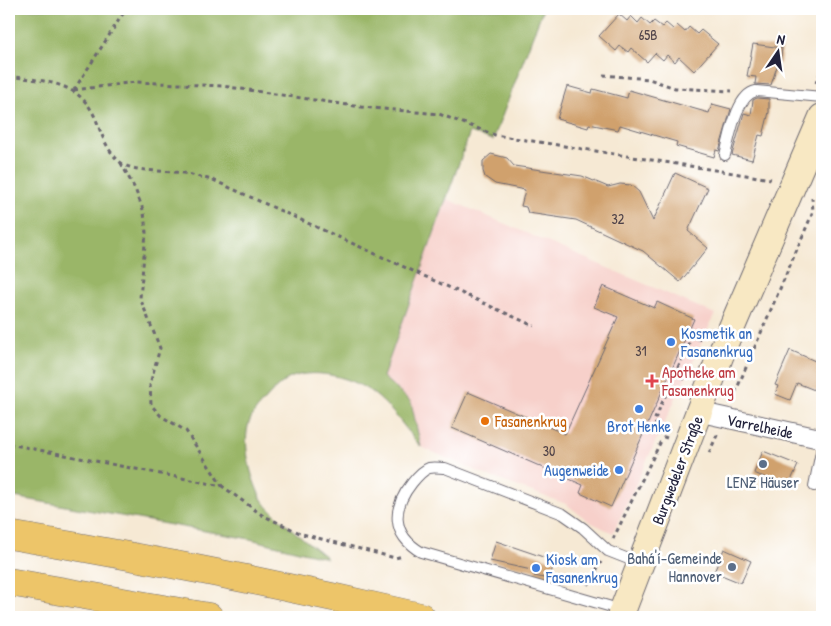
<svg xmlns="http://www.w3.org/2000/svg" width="831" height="626" viewBox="0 0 831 626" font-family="'Patrick Hand',sans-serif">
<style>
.built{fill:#f7d0ca}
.forest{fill:#9ab668;stroke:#5e6c52}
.building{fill:#d0a16d}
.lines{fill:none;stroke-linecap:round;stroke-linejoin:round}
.service-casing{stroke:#6c6871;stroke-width:12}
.minor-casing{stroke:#6c6871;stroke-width:21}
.secondary-casing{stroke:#6c6871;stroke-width:28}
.motorway-casing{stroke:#6c6871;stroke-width:29}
.path{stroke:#6c6871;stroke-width:3;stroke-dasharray:4 4;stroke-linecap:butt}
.service{stroke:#fff;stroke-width:10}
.minor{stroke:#fff;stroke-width:19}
.secondary{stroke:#f8e8c3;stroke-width:26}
.motorway{stroke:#edc569;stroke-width:28}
.shop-dot{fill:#3f7fe0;stroke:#fff;stroke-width:2}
.health-dot{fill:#e0444e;stroke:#fff;stroke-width:2}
.food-dot{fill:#e8710a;stroke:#fff;stroke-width:2}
.service-dot{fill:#5c6f8a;stroke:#fff;stroke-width:2}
.labels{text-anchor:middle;stroke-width:5;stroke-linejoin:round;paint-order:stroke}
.number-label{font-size:14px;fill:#4e4248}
.shop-label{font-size:16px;fill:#366cbe;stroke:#fff;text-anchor:start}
.health-label{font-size:16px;fill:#be3a42;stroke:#fff;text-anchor:start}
.food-label{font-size:16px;fill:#c56008;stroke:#fff;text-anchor:start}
.street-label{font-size:16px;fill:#22223b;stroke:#fff}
.service-label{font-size:16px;fill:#4e5e75;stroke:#fff}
</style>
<rect width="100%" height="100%" fill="#fff"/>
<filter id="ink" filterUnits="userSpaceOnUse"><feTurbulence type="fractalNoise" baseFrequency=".02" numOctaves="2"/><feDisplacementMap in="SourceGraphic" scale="10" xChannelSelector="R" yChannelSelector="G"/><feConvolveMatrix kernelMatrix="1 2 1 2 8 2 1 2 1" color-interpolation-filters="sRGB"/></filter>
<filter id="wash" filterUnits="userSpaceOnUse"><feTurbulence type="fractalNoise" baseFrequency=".0096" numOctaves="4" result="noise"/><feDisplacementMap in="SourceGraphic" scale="20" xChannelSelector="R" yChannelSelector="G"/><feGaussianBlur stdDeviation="1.12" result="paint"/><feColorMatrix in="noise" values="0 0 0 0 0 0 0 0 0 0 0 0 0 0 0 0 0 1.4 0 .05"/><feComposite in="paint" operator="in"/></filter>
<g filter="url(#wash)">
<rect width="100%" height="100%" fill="#f6e9d4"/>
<path class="built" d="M447 199 715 314 613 533 590 522 566 504 486 475 421 447 411 402 383 377Z"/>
<path class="forest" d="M9 9H543L493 140 470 132 383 377 411 402 421 447C403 426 386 398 360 385 341 375 310 369 290 378 280 383 271 393 264 401 257 408 251 416 248 426 243 448 251 477 260 496 267 512 312 545 327 558L250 539 9 496Z"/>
<g id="blocks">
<g class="building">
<path d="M619 14 627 21 631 16 638 23 642 18 650 25 654 21 662 27 666 23 673 29 677 25 685 32 689 27 697 34 701 30 718 44 694 71 679 57 675 62 667 55 663 60 655 53 647 62 631 48 628 52 620 46 616 51 599 36Z"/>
<path d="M753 44 782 48 780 64 778 63 771 85 755 84 756 77 747 76Z"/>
<path d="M567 86 592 93 593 89 627 98 629 90 709 113 712 104 731 109 719 151 716 150 714 157 676 146 677 142 620 125 618 130 589 124 588 128 557 119Z"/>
<path d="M757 98 769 99V112L763 136 759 135 752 160 732 155 744 113 751 115 753 100Z"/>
<path d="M491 154 507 158 514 166 582 176 608 187 620 184 631 185 639 192 653 221 675 173 708 188 688 231 708 248 680 282 643 251 576 220 528 213 526 207 521 206 525 190 495 184 485 177 483 171V161Z"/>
<path d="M603 286 654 308 657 302 694 319 611 507 580 493 583 485 452 428 468 392 565 434 618 317 594 307Z"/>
<path d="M790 350 822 364V393L797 383 790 400 775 394 778 386 775 385Z"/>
<path d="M763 451 798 465 788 487 754 473Z"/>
<path d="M496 541 555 561 549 579 534 576 536 571 490 561Z"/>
<path d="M724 549 751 561 741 583 714 572Z"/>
</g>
</g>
</g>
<g filter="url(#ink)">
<use href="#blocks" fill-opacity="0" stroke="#6c6871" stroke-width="1"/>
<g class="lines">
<defs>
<g id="service">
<path d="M725 155C730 137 736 95 756 91L822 97"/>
<path d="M814 486 822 447"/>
<path d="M622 610 421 552C391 534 392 508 412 483 416 478 423 470 429 468 434 467 440 468 445 468L563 514 583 528 608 551 641 564"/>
</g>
<path id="minor" d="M699 412 822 439"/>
<path id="secondary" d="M620 617 726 341 822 117"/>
<g id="motorway">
<path d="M9 535C147 558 284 585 421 617"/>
<path d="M9 582 209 617"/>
</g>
</defs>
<use href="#service" class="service-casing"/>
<use href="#minor" class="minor-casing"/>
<use href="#secondary" class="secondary-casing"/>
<use href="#motorway" class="motorway-casing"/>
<g class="path">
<path d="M603 75 649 79 675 88 732 91"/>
<path d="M9 76C48 82 81 81 97 122 102 136 108 152 120 162 133 173 166 170 183 173 193 175 203 178 213 180L534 326"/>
<path d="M816 83 822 68"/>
<path d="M74 90 136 82 222 86 361 107 439 114 495 135 771 179"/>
<path d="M74 90 126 9"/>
<path d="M121 163 135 189 144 212 146 233 140 298 160 348 150 384 151 405 161 416 186 431 222 486"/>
<path d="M674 374 687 380"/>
<path d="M732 400 813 212 812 198"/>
<path d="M667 438 664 437 654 421 692 336 703 341"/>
<path d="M9 444 222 486 262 515 302 534 395 558 403 556"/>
<path d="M709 453 718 433"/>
<path d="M613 539 662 439"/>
<path d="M588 585 601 562"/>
</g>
<use href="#service" class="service"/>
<use href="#minor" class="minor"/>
<use href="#secondary" class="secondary"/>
<use href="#motorway" class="motorway"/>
</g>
</g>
<g class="shop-dot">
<circle cx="671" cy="342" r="5"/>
<circle cx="639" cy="409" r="5"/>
<circle cx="619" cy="470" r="5"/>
<circle cx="536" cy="568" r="5"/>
</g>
<path class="health-dot" d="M649.5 373.5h5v5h5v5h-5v5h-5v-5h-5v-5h5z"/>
<circle class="food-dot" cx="485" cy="421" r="5"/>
<g class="service-dot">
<circle cx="763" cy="464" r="5"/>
<circle cx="732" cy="567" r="5"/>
</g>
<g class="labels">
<g class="number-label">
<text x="648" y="40">65B</text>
<text x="618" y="224">32</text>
<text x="641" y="356">31</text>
<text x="549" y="456">30</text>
</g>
<g class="shop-label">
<text x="681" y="339">Kosmetik an<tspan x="681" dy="18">Fasanenkrug</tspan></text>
<text x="639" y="432" text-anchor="middle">Brot Henke</text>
<text x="609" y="476" text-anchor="end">Augenweide</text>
<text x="546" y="565">Kiosk am<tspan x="546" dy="18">Fasanenkrug</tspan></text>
</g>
<g class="health-label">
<text x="662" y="378">Apotheke am<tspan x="662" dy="18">Fasanenkrug</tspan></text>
</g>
<g class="food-label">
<text x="495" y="427">Fasanenkrug</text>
</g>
<g class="street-label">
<text transform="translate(760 426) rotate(12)" y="6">Varrelheide</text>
<text transform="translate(677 470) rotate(-69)" y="6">Burgwedeler Straße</text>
</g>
<g class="service-label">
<text x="763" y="488">LENZ Häuser</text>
<text x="722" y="564" text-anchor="end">Bahá'í-Gemeinde<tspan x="722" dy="18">Hannover</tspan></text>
</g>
</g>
<rect width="831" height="626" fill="none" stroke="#fff" stroke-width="30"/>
<g transform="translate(778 52) rotate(13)" stroke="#ffffff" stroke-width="4" paint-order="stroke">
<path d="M0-4L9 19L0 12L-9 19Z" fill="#22223b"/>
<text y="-8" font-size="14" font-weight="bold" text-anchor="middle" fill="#22223b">N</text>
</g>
</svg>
